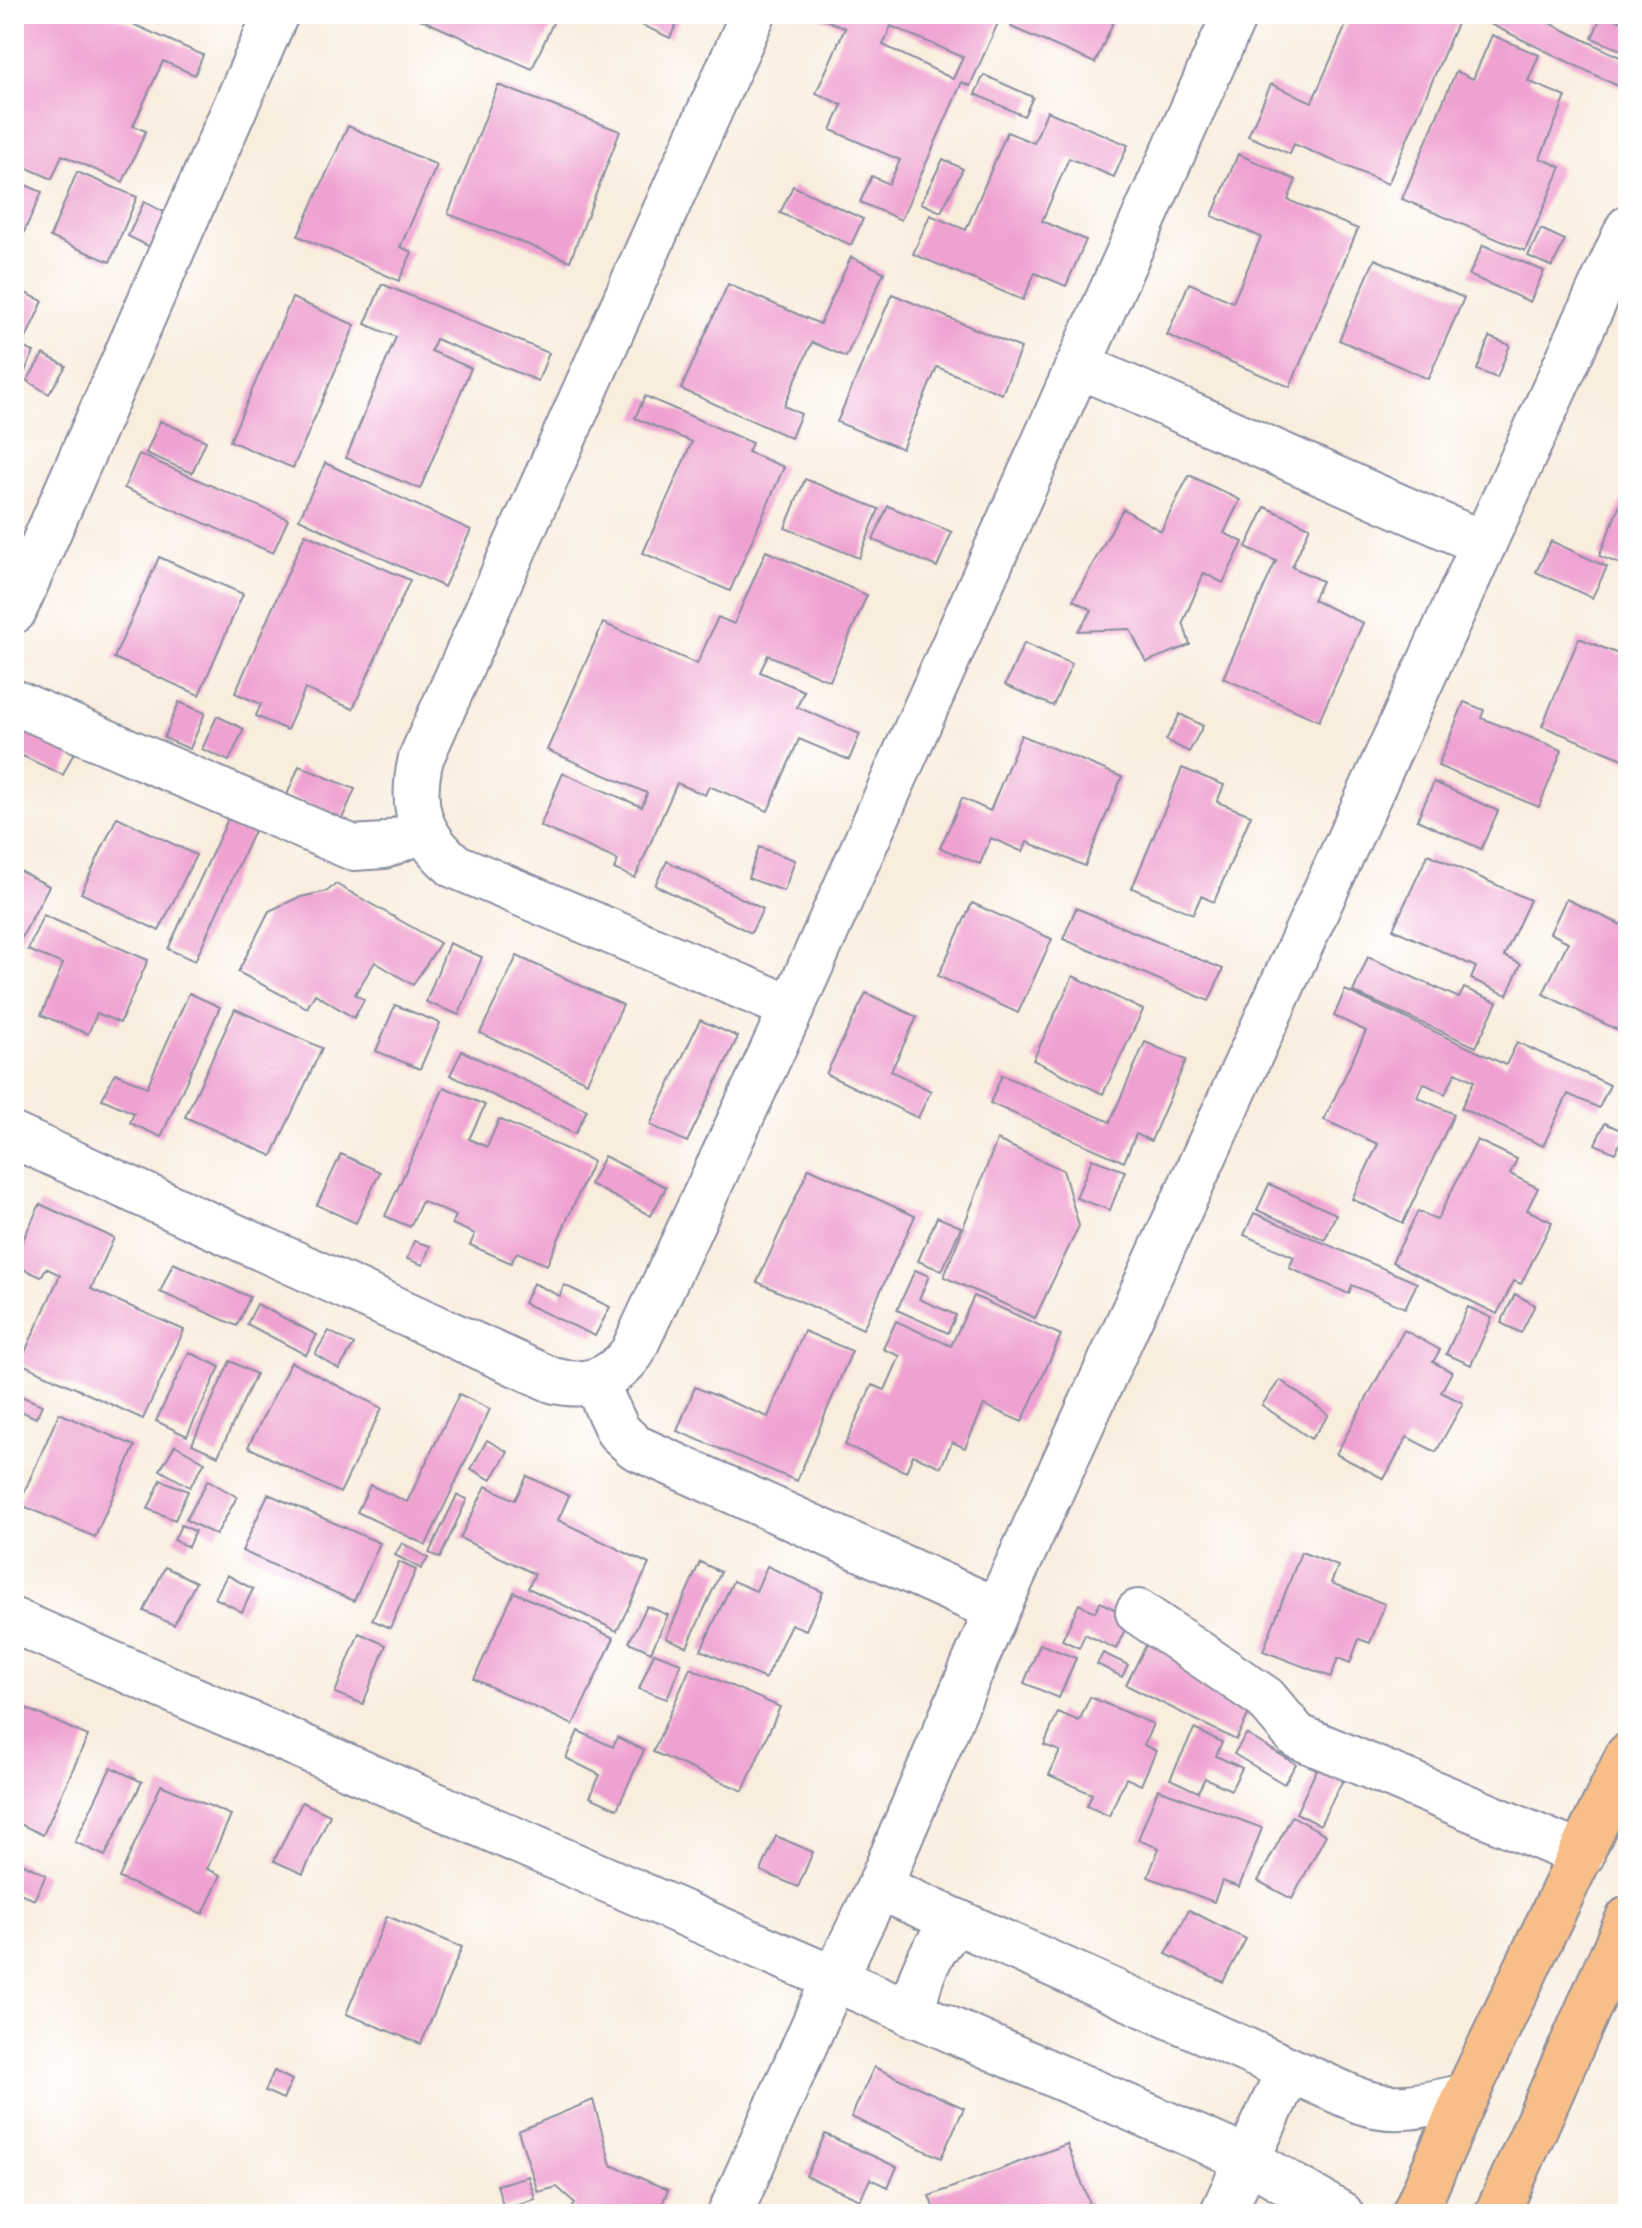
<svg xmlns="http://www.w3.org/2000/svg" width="1642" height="2228" viewBox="0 0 1642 2228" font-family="Caveat,sans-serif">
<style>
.building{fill:#efa2d0;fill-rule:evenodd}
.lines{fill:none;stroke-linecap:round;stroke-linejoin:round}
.minor-casing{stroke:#8a8e9e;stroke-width:48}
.major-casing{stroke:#8a8e9e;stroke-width:48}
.minor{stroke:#fff;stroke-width:44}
.major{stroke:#f7be88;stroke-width:44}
</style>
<rect width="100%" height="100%" fill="#fff"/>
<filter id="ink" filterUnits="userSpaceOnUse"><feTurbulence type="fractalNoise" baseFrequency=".0125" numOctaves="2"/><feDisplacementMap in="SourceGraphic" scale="16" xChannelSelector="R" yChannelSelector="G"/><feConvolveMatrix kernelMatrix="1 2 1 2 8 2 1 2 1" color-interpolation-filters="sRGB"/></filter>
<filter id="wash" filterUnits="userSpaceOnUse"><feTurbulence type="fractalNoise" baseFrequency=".006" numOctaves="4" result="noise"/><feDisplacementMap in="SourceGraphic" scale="32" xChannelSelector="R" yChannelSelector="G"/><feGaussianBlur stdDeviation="1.8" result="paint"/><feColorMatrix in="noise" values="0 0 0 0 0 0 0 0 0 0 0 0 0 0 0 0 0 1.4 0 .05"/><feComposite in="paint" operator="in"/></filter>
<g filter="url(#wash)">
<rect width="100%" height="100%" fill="#f9edde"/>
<g id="blocks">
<g class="building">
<path d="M14 14H110L203 55 195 75 163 61 133 126 146 131 123 182 62 155 52 179 14 162Z"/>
<path d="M409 14H557L532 69Z"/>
<path d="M618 14H681L670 38Z"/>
<path d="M823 14H1002L970 86 962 82 901 220 860 202 872 176 889 184 900 160 831 130 842 105 816 93 845 28 821 18ZM891 26 963 57 953 79 883 45Z"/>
<path d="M1017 14H1117L1095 63 1011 27Z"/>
<path d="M1351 14H1441L1458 21 1388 184 1294 144 1290 154 1248 136 1271 84 1312 102Z"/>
<path d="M1490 14H1531L1628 61V91L1486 22Z"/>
<path d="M1602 14 1628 24V53L1592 38Z"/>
<path d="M1492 35 1539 55 1528 81 1566 97 1540 158 1561 167 1525 251 1402 199 1456 71 1473 79Z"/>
<path d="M984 75 1033 97 1024 116 975 94Z"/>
<path d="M498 85 620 131 570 261 448 214Z"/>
<path d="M1047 111 1128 145 1114 177 1069 158 1042 221 1086 240 1066 286 1035 273 1023 300 913 254 930 215 966 230 1007 132 1034 143Z"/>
<path d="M348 126 437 165 400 247 412 252 399 281 298 236Z"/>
<path d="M1238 154 1296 180 1288 200 1358 229 1290 387 1167 335 1189 283 1233 302 1261 237 1212 216Z"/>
<path d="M943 159 963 169 941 212 921 203Z"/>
<path d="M77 172 137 197 110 262 50 237Z"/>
<path d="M14 180 42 192 14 254Z"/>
<path d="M793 186 863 219 851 245 780 213Z"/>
<path d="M144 202 170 215 154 249 128 236Z"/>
<path d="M1541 229 1565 240 1552 267 1528 256Z"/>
<path d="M1483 245 1544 271 1530 302 1469 275Z"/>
<path d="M851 257 884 272 846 357 812 342 784 406 801 414 791 438 681 389 728 284 820 324Z"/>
<path d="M1375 259 1464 298 1428 379 1339 340Z"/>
<path d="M382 284 549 353 538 381 436 339 431 351 471 368 420 489 346 458 396 337 365 324Z"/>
<path d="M14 288 43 301 22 347 34 352 14 395Z"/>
<path d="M892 294 1021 348 1002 394 937 367 902 449 837 422Z"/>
<path d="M292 298 355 325 293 468 230 441Z"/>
<path d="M1489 337 1510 345 1497 378 1477 370Z"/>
<path d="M43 354 66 366 49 394 27 381Z"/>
<path d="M645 396 752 443 748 452 784 467 730 591 643 553 692 442 635 418Z"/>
<path d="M160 421 206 441 192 473 146 453Z"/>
<path d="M139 454 288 519 273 553 124 488Z"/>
<path d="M325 463 471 530 444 587 299 519Z"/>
<path d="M1189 475 1240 500 1224 533 1243 542 1223 583 1204 573 1183 622 1190 645 1146 662 1130 629 1078 631 1092 610 1073 600 1123 509 1161 531Z"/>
<path d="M805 479 879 509 859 558 785 528Z"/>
<path d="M1628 485V567L1599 556Z"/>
<path d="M888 506 952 532 937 567 873 540Z"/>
<path d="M1265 507 1310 527 1292 567 1322 581 1313 600 1363 623 1319 721 1223 678 1276 561 1246 547Z"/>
<path d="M305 534 410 580 353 709 305 689 287 730 256 716 261 704 235 693Z"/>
<path d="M1551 541 1607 567 1592 598 1536 572Z"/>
<path d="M766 551 867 595 830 681 768 655 760 672 804 691 797 707 860 734 849 760 799 739 768 811 709 786 705 795 677 783 635 878 614 869 618 860 540 826 563 773 642 807 647 793 547 750 603 623 697 664 718 617 734 624Z"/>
<path d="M159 557 243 594 199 695 114 658Z"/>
<path d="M1579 638 1628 658V761L1542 726Z"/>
<path d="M1024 643 1072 664 1053 706 1005 685Z"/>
<path d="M179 702 205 713 190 749 164 738Z"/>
<path d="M1464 702 1484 710 1481 718 1562 750 1539 807 1438 766Z"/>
<path d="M1180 714 1203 726 1189 752 1166 740Z"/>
<path d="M23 715 79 742 63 775 14 752V735Z"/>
<path d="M217 716 244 729 229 761 202 749Z"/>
<path d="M1021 735 1122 777 1085 866 1027 842 1023 852 991 838 980 864 940 848 962 798 990 811Z"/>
<path d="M299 766 355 789 342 819 287 795Z"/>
<path d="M1182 768 1224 785 1217 802 1251 815 1214 902 1201 896 1193 914 1132 888Z"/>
<path d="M1434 782 1498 811 1481 849 1417 820Z"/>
<path d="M232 810 258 822 195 961 168 949Z"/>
<path d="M117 817 196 855 159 931 81 893Z"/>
<path d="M759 847 795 860 784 891 748 878Z"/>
<path d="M1428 854 1530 900 1504 956 1521 964 1507 995 1471 979 1476 967 1393 929Z"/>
<path d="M667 861 763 909 751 933 655 885Z"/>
<path d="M14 868 49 886 14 952Z"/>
<path d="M336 884 440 943 413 985 375 962 355 994 364 1000 354 1018 315 994 307 1008 238 972 269 911 297 898 327 891Z"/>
<path d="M1566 899 1628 928V1035L1543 994 1568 942 1550 933Z"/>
<path d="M972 903 1052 939 1018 1013 938 976Z"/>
<path d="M1076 908 1223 969 1209 1001 1063 939Z"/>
<path d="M43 915 148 960 120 1023 97 1013 88 1034 41 1015 63 964 28 950Z"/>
<path d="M449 943 482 957 459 1015 426 1002Z"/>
<path d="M517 956 623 1005 587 1082 480 1033Z"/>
<path d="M1368 957 1459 998 1464 988 1497 1002 1476 1047 1353 992Z"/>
<path d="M1073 976 1143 1010 1103 1094 1033 1060Z"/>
<path d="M1345 990 1506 1065 1517 1042 1610 1085 1599 1108 1568 1094 1543 1146 1461 1108 1474 1081 1456 1072 1445 1094 1423 1083 1417 1097 1454 1114 1403 1223 1352 1199 1378 1144 1324 1120 1366 1031 1334 1016Z"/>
<path d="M189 993 220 1007 161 1137 130 1123 134 1113 102 1099 115 1073 147 1087Z"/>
<path d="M866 993 917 1017 891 1071 931 1091 918 1118 826 1074Z"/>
<path d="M395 1005 440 1023 420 1069 376 1051Z"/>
<path d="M235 1009 322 1048 272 1156 185 1117Z"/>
<path d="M700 1020 738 1037 687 1142 650 1125Z"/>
<path d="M1145 1042 1186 1060 1151 1141 1136 1134 1124 1162 990 1103 1002 1075 1110 1122Z"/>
<path d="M462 1051 587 1110 575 1134 450 1075Z"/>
<path d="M444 1087 485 1105 469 1139 487 1147 499 1119 593 1161 547 1265 517 1252 511 1263 470 1245 475 1234 452 1224 456 1216 422 1201 410 1227 385 1216Z"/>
<path d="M1605 1123 1625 1132 1615 1153 1595 1144Z"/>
<path d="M997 1140 1063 1170 1079 1226 1035 1318 944 1277Z"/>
<path d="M1477 1140 1517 1159 1510 1174 1538 1188 1527 1210 1552 1222 1521 1284 1514 1281 1497 1314 1392 1262 1418 1211 1437 1220Z"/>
<path d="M341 1154 380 1172 356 1223 317 1205Z"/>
<path d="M604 1156 666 1187 651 1216 590 1184Z"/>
<path d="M1092 1159 1125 1171 1110 1210 1076 1198Z"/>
<path d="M809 1168 915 1216 863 1329 757 1282Z"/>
<path d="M1269 1184 1336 1214 1325 1240 1257 1210Z"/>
<path d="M40 1204 114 1238 91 1289 184 1330 143 1419 20 1363 60 1275 46 1268 41 1277 14 1265V1243L20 1246Z"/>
<path d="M1254 1213 1417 1283 1405 1308 1352 1285 1349 1294 1289 1268 1294 1257 1244 1235Z"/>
<path d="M937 1217 961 1227 942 1271 918 1261Z"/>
<path d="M414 1241 430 1246 423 1265 407 1259Z"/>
<path d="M173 1263 250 1297 237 1326 160 1292Z"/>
<path d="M915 1270 929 1276 919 1299 956 1315 948 1333 897 1310Z"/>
<path d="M533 1283 560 1296 564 1285 610 1307 595 1336 524 1303Z"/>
<path d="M1515 1294 1535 1305 1521 1333 1501 1323Z"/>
<path d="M974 1296 1061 1335 1022 1422 984 1405 965 1448 952 1442 941 1467 913 1455 906 1472 845 1445 872 1385 885 1390 900 1356 883 1349 896 1321 951 1346Z"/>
<path d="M257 1304 317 1335 306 1355 247 1324Z"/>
<path d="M1468 1307 1492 1318 1471 1365 1446 1354Z"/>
<path d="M1404 1330 1440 1350 1433 1362 1452 1372 1441 1392 1463 1403 1436 1452 1407 1437 1384 1479 1336 1454Z"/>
<path d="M329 1331 354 1345 339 1369 315 1354Z"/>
<path d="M804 1331 852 1351 797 1481 677 1431 695 1387 768 1417Z"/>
<path d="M189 1352 220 1367 187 1436 156 1421Z"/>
<path d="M230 1361 256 1374 218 1456 192 1444Z"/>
<path d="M291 1362 382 1408 340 1493 248 1447Z"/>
<path d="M1280 1380 1329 1415 1311 1439 1262 1405Z"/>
<path d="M14 1393 42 1405 36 1418 14 1408Z"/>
<path d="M459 1394 490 1409 426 1545 357 1512 370 1485 407 1502Z"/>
<path d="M59 1413 135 1446 95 1537 19 1504Z"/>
<path d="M487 1440 508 1452 491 1480 471 1469Z"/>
<path d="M175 1445 205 1462 190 1487 160 1470Z"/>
<path d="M527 1476 569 1496 558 1520 649 1564 617 1631 528 1588 535 1574 460 1538 486 1486 515 1500Z"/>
<path d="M161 1480 188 1491 175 1520 148 1509Z"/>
<path d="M208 1480 237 1497 216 1535 186 1520Z"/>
<path d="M268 1494 380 1543 354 1601 242 1551Z"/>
<path d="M457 1495 467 1499 440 1558 429 1553Z"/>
<path d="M181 1525 195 1531 188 1547 174 1540Z"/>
<path d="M402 1543 428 1558 421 1569 395 1555Z"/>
<path d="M1301 1552 1338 1566 1331 1583 1385 1604 1370 1643 1359 1639 1350 1663 1338 1658 1331 1677 1263 1651Z"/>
<path d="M399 1562 416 1570 390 1628 372 1620Z"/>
<path d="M700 1562 721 1572 687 1647 666 1638Z"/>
<path d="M767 1566 823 1592 806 1630 791 1624 765 1679 701 1650 733 1581 756 1591Z"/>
<path d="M165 1567 196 1582 174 1625 144 1611Z"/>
<path d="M227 1575 253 1589 242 1612 215 1598Z"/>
<path d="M514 1592 614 1638 573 1725 474 1679Z"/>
<path d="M1100 1602 1131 1617 1116 1649 1085 1634 1079 1648 1062 1640 1079 1604 1095 1612Z"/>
<path d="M647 1606 668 1615 651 1652 629 1642Z"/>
<path d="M359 1633 386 1645 363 1704 335 1693Z"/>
<path d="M1150 1637 1253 1705 1236 1740 1126 1685Z"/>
<path d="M1040 1644 1076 1658 1059 1698 1024 1683Z"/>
<path d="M654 1653 681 1663 667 1699 639 1689Z"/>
<path d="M1103 1653 1128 1665 1122 1677 1097 1664Z"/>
<path d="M690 1668 780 1707 743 1791 653 1752Z"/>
<path d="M1090 1697 1153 1724 1144 1745 1156 1751 1141 1785 1126 1778 1109 1816 1087 1806 1092 1794 1049 1775 1060 1751 1044 1745 1058 1712 1079 1721Z"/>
<path d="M14 1703 88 1736 43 1835 14 1821Z"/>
<path d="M1194 1729 1222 1742 1216 1756 1242 1768 1231 1790 1205 1778 1198 1792 1170 1779Z"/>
<path d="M578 1731 613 1747 617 1737 644 1750 617 1809 590 1797 600 1775 566 1758Z"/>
<path d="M1246 1734 1296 1764 1284 1784 1234 1754Z"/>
<path d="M111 1767 142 1782 105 1856 75 1842Z"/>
<path d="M1318 1767 1343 1780 1320 1825 1296 1813Z"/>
<path d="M161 1785 231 1815 207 1869 221 1875 203 1914 119 1878Z"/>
<path d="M1158 1789 1262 1828 1239 1887 1222 1881 1214 1902 1148 1877 1159 1848 1138 1840Z"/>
<path d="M302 1802 330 1815 303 1874 274 1861Z"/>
<path d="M1292 1816 1326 1835 1292 1899 1258 1881Z"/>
<path d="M776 1836 813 1852 798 1887 761 1871Z"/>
<path d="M14 1859 46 1875 34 1900 14 1890Z"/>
<path d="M1189 1910 1246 1939 1223 1982 1166 1954Z"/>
<path d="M387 1916 462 1947 421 2044 346 2014Z"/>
<path d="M874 2067 964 2108 941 2158 851 2117Z"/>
<path d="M274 2071 292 2080 283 2099 265 2091Z"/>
<path d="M593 2100 611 2165 668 2190 658 2214H569L575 2203 557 2187 538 2192 518 2131Z"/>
<path d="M825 2134 897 2167 888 2187 870 2179 860 2200 806 2176Z"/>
<path d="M1067 2144 1094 2214H936L929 2196Z"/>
<path d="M528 2176 535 2199 504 2208 497 2185Z"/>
</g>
</g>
</g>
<g filter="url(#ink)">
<use href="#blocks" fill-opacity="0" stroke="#8a8e9e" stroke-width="2"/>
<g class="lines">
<defs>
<g id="minor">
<path d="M753 14 421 758C410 805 418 835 455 866L792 1008"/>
<path d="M1080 366 1484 544"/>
<path d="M14 611 276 14"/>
<path d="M14 702 353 848 384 846 423 830"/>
<path d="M14 1136 552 1380C585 1389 611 1381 632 1353L792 1008 1235 14"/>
<path d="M595 1382 618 1431 635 1447 997 1610"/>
<path d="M1138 1612 1265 1698 1297 1736 1582 1855"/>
<path d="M14 1621 1247 2159 1341 2214"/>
<path d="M879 1887 1360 2101C1397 2114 1429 2104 1466 2096"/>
<path d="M913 2015C917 1978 930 1948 958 1922"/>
<path d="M730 2214 833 1981 879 1887 997 1610 1628 228"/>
<path d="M1222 2214 1289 2070"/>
</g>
<g id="major">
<path d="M1414 2214 1466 2096 1628 1755"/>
<path d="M1497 2214 1628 1919"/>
</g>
</defs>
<use href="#minor" class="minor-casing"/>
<use href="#major" class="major-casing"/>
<use href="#minor" class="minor"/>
<use href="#major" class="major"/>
</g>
</g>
<rect width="1642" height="2228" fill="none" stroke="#fff" stroke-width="48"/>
</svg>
